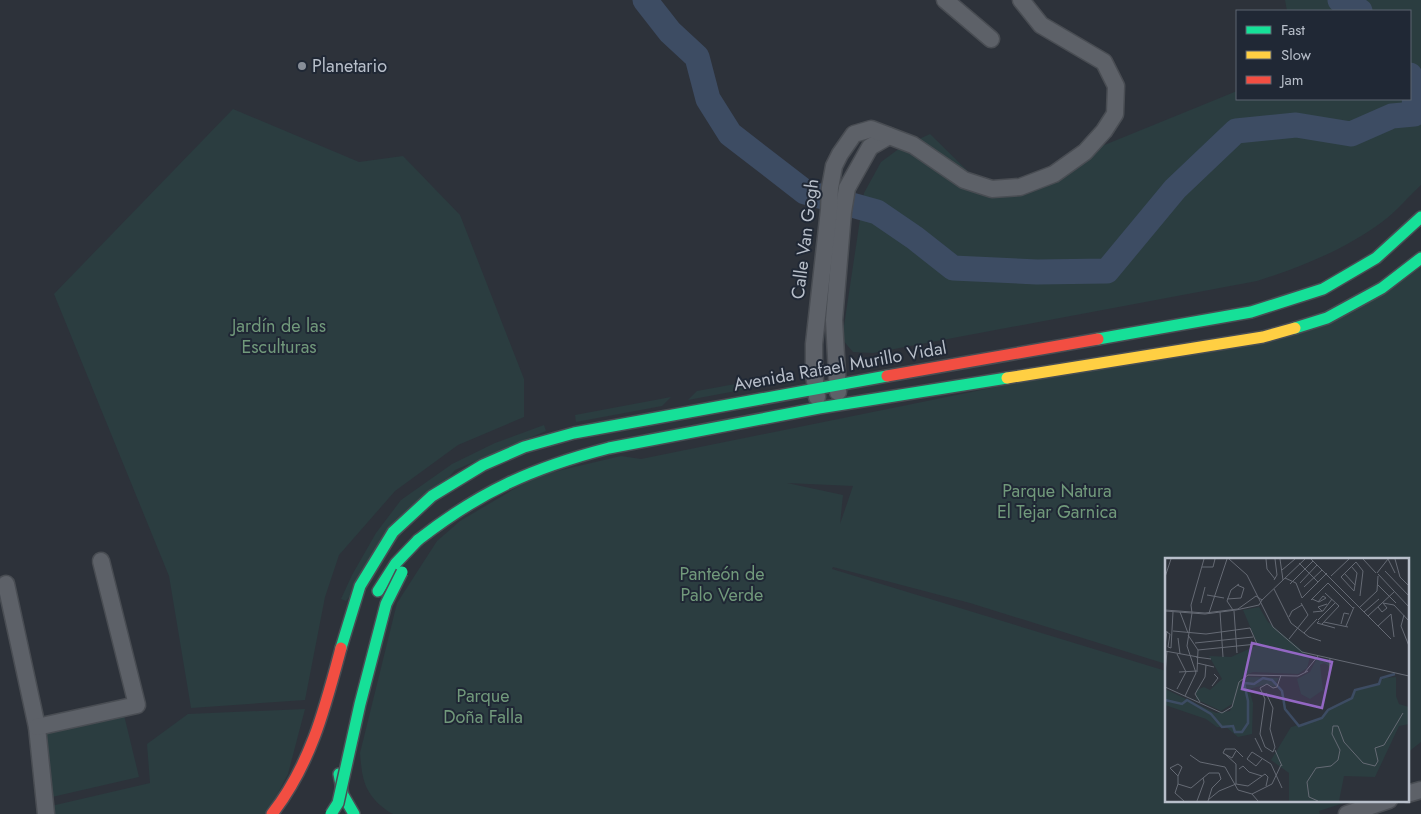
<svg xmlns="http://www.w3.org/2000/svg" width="1421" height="814" viewBox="0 0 1421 814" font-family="Jost,sans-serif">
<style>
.green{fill:#2b3d40;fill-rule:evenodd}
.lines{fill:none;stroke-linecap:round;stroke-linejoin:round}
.river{stroke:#3d4c63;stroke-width:25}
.street-casing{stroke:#494d53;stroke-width:19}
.fast-casing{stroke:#484d53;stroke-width:14}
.slow-casing{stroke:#484d53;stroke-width:14}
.jam-casing{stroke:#484d53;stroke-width:14}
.street{stroke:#5d6168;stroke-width:16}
.fast{stroke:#16e098;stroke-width:11}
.slow{stroke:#ffcf43;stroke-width:11}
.jam{stroke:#f24e42;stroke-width:11}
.fast-bridge-casing{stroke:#494f55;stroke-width:14;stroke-linecap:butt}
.fast-bridge{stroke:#16e098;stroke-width:11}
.poi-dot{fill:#878e98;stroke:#202835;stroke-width:2}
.labels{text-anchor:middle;stroke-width:4;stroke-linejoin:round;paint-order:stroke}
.poi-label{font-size:18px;fill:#b8bfca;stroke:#202835;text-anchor:start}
.street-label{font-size:18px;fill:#b8bfca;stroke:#202835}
.park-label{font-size:18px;fill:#71997b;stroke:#202835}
.inset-river{fill:none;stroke:#3d4c63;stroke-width:2.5}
.inset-road{fill:none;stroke:#656a74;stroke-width:1}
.view{fill:#9367c3;fill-opacity:0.15;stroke:#9367c3;stroke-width:2.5}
.inset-edge{fill:none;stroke:#b8bfca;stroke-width:2.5}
</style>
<rect width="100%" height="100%" fill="#2d323a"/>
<g class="green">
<path d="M1285 0H1421V185C1408 197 1396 212 1382 222 1344 250 1301 267 1257 281L873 353 853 352 842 339 864 193 881 162 900 148 930 134 989 192 1237 91V99H1410V11H1287Z"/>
<path d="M233 109 359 162 403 156 460 215 524 379V417L458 445 395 491 339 555 325 597 305 700 191 708 169 576 54 294Z"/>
<path d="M1421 261V742L1407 753V559H1166V664L970 603 833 567 832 569 1166 671V800H1310L1311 802V800H1353L1319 811 1320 814H393C388 812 385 809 380 805 363 789 362 776 360 753L397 603 437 541 460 521 536 476 621 456 641 459 1193 347 1295 328ZM787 483 853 486 840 524 843 495Z"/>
<path d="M779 376 784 382 688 400 697 391Z"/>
<path d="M671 397 662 406 576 422 575 415Z"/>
<path d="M544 425 546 431 455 470 346 601 341 599 352 575 376 533 401 500 452 464 495 443Z"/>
<path d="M305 709 288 774 267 814H51L47 807 150 783 147 744 188 714Z"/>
<path d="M124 715 139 777 52 797 44 730Z"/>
</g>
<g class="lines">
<g class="river">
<path d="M645 0 670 32 697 57 708 99 730 134 805 192 877 212 915 238 953 268 1037 272 1107 271 1175 189 1236 131 1296 125 1351 134 1392 116 1414 114 1415 84 1410 75"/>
<path d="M1340 0 1360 11"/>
</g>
<defs>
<g id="street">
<path d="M945 0 991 39"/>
<path d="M838 392 834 320 843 212 847 188 870 147 889 136"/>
<path d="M817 397 814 373V344L829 210 830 188 834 166 840 154 854 134 871 129 913 145 964 180 992 189 1020 187 1054 174 1085 152 1104 131 1115 114 1116 86 1104 62 1041 25 1021 0"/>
<path d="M6 584 37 727 46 814"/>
<path d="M37 727 137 705 101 561"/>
<path d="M1407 794 1421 790"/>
<path d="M1347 814 1389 800"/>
</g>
<g id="fast">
<path d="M1295 328 1327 318 1382 288 1421 258"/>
<path d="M1098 339 1251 312 1323 289 1376 258 1421 217"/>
<path d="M418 540C481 491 532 468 609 448L819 408 1007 378"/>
<path d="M378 591 396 563 418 540"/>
<path d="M341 648 360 586 393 532 432 496 483 465 524 447 574 433 887 376"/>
<path d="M339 774 343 795 354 814"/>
</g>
<path id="slow" d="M1007 378 1263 337 1295 328"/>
<g id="jam">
<path d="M887 376 1098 339"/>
<path d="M272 814C311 764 325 708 341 648"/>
</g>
</defs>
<use href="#street" class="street-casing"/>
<use href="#fast" class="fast-casing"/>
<use href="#slow" class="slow-casing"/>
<use href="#jam" class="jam-casing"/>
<use href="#street" class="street"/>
<use href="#fast" class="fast"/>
<use href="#slow" class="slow"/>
<use href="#jam" class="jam"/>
<defs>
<path id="fast-bridge" d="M331 814 338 803 360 704 386 604 402 572"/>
</defs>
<use href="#fast-bridge" class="fast-bridge-casing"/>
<use href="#fast-bridge" class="fast-bridge"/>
</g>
<circle class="poi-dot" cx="302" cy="66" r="5"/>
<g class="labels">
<g class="poi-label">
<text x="312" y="72">Planetario</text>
</g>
<g class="street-label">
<text transform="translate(805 239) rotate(-83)" y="6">Calle Van Gogh</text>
<text transform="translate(840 366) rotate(-10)" y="6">Avenida Rafael Murillo Vidal</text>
</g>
<g class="park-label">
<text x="279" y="332">Jardín de las<tspan x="279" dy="21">Esculturas</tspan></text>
<text x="1057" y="497">Parque Natura<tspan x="1057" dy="21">El Tejar Garnica</tspan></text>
<text x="722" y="580">Panteón de<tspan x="722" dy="21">Palo Verde</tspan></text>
<text x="483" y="702">Parque<tspan x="483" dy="21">Doña Falla</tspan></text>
</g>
</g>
<g transform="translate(1165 558)">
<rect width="244" height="244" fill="#2d323a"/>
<path d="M94 49 103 64 145 99 142 110 133 116 88 114 78 118 67 146 56 153 31 141V132L39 129 45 132 57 121 44 98 66 99 93 87 78 52ZM152 100 164 101V108L159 105 155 107 158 132 145 141 136 136 132 121 145 114ZM82 119 114 120 109 129 103 126 84 131 88 145 87 176 73 179 61 169H52L41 161 0 147V131L51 155 65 153 74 127ZM231 119V138L234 146 244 149V166L234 168 210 219 179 218 174 243H124V215L106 202 126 169 157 161 163 151 187 139 190 132 214 125 219 120Z" fill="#2b3d40"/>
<path class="inset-river" d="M0 142 17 146 22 142 46 156 57 169 68 168 70 174H77L83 165V143L79 125 89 126 98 120 107 122 117 133 120 151 134 168 157 160 163 152 187 140 190 132 214 126 216 120 230 116"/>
<path class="inset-road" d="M64 1 82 17 108 69 137 94 244 118M101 1 102 11 110 21M115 1 118 22M146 1 226 81M198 1 211 15M230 1 235 19 244 28M134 5 153 24M186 8 192 15 189 33M37 9H48L50 1M117 12 130 1M220 13 244 38M179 15 190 27M212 15 223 1 230 15M213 16 244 49M166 18 184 1M0 19 6 1M120 20 131 25 137 40M109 22 112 17 110 1M135 25 152 7M163 25 188 50M125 26 148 3M213 27 231 45M139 29 157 12M109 31 126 65 144 79 156 83M189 33 176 19 191 4 198 13 195 38M42 37 59 40M137 40 162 15M62 41 76 40 79 30 72 27M147 41 154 44 161 40 158 38 153 44M97 42 140 1M146 42 163 25M36 45 40 29M218 45 229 47 244 63M213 49 217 54 222 50 218 45M194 50 212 33 213 18M0 52 40 55 73 51 91 38 97 42 94 47 71 52 40 56 0 53M68 52 62 43 66 32 74 26M69 53 72 95M157 53 153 49 162 46M15 54 23 75M55 54 58 99M148 54 158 53 167 41M199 54 214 41M44 55 62 1M226 56 229 79M239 57 236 68 244 88M203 58 229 34M124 59 127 53 137 47M153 62 170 45M154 63 152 65 170 70M159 64 183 69M157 66 174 48 160 35M176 66 179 55 184 56M181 68 189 49M213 68 226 56M0 73 5 76 3 89 6 90 8 54M8 73 41 76 85 70 92 86 33 92M139 75 152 61M23 77 33 92 32 114M13 80 15 96M124 81 143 57 136 45M30 85 88 79M0 88 2 73M0 93 33 99M12 96 21 114 12 131M31 99 46 101M32 105 49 109M14 114 32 113M140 114 153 98M0 116 2 93M164 117 165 100M47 128 53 120 49 116M0 129 57 155 67 149 74 124 83 117 133 118 143 113M108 130 112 129 116 117M101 135 108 150 105 171 110 189 108 194 100 189 95 176 100 141 95 130 102 126 108 130M20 138 31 115 22 88 27 55 26 47 39 1M35 144 30 136 40 119 41 107M90 180 97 194M110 192 117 208M71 193 67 200 58 195 60 191H70L78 199M87 194 106 206 117 230M87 194 82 201 91 208 97 201M25 197 35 204 60 209 73 232 87 236 93 243M74 211 78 208 84 214 97 218M13 218 17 209 13 206 5 210 13 218V226M13 226 26 230 44 215H54L56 221 47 230 43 243M13 226 10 235 19 243M71 226 83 228 100 216 103 219 101 228M87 236 107 226 116 207M43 242 54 233 71 226V206L61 197M32 243 39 224 38 220M153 243 144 239 142 224 151 210 166 208 173 202 175 192 167 176 168 168H173L179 184 198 205 210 208 213 203 210 190 219 187 238 155"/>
<path class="view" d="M87 85 167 104 157 150 77 131Z"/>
<rect width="244" height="244" class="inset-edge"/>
</g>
<rect x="1236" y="10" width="175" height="90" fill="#202835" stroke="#5d6471"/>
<rect x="1246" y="26" width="25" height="8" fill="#16e098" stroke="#5d6471"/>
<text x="1281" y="35" font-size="15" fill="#b8bfca">Fast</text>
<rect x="1246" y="51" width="25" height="8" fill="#ffcf43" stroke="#5d6471"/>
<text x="1281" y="60" font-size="15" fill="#b8bfca">Slow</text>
<rect x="1246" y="76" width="25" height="8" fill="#f24e42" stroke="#5d6471"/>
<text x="1281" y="85" font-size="15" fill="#b8bfca">Jam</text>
</svg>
